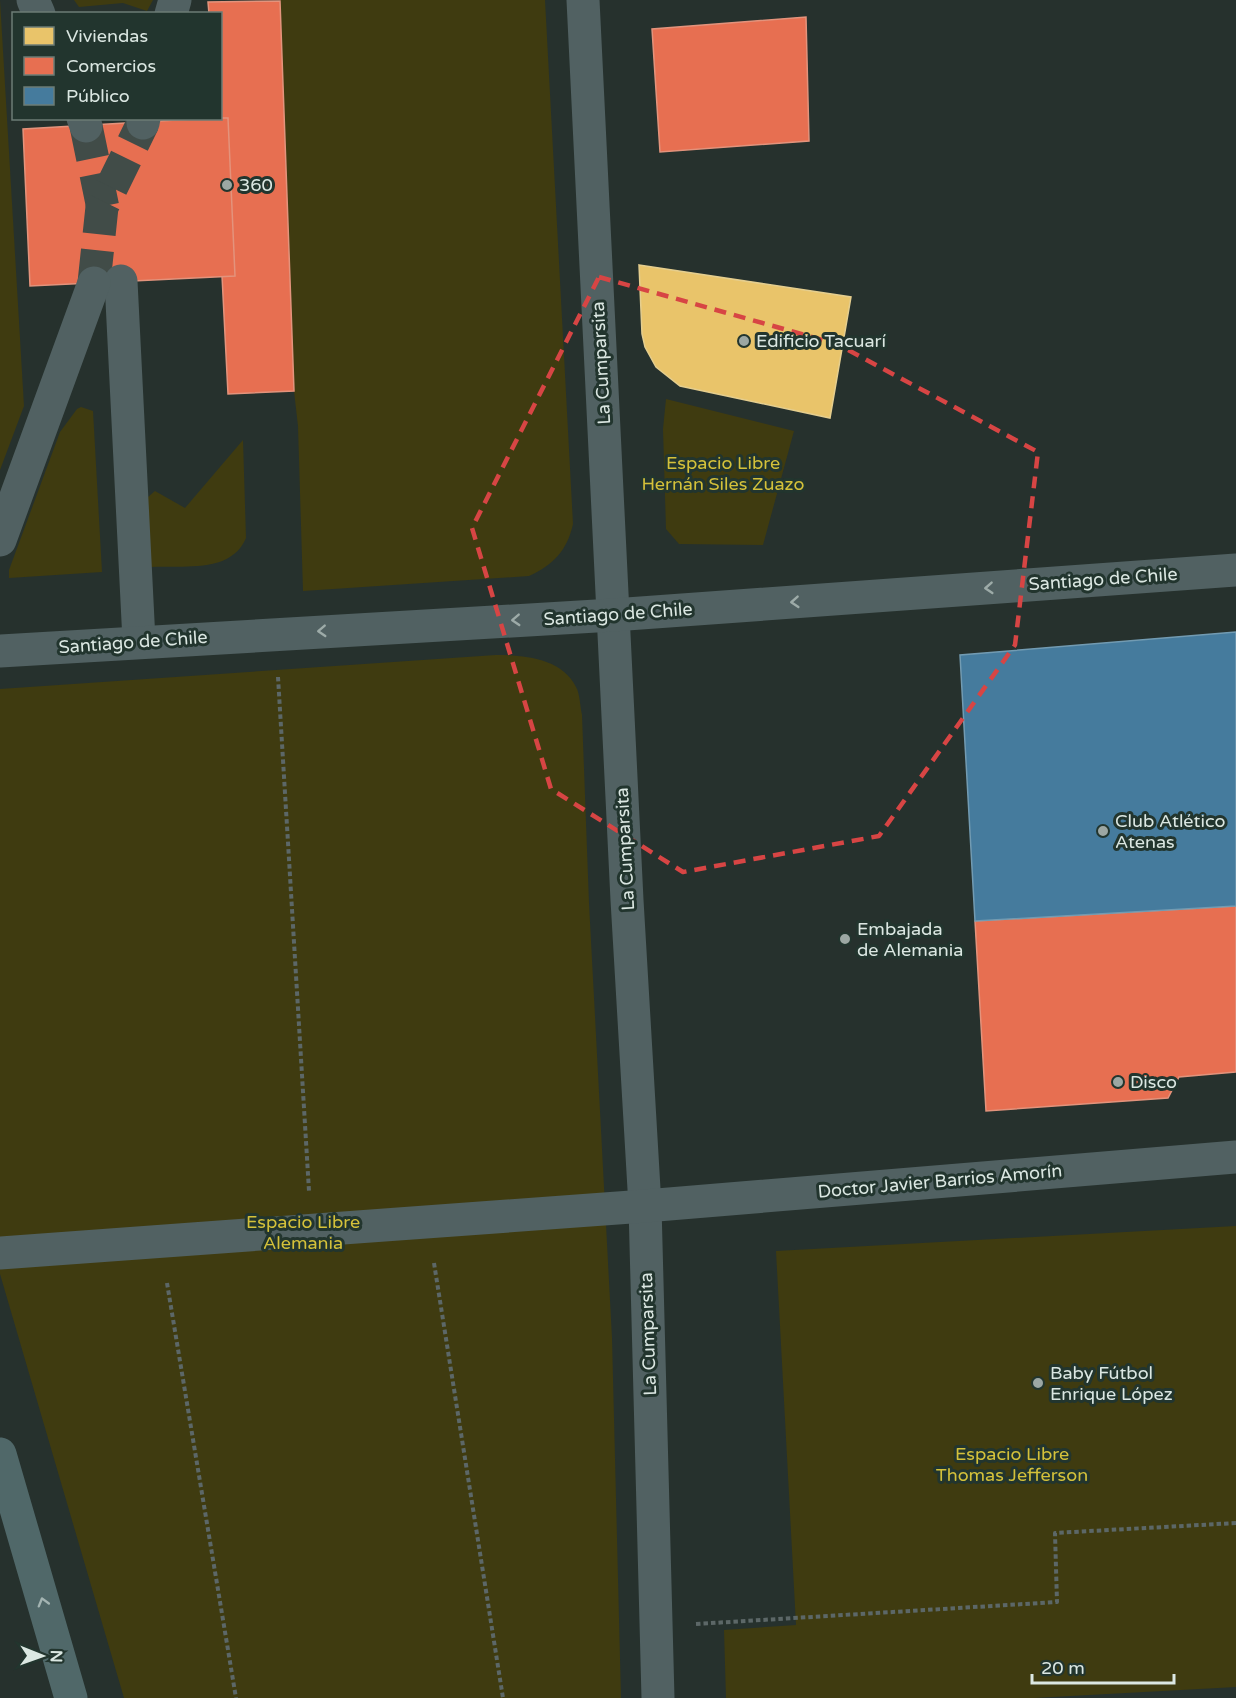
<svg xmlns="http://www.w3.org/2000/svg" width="1236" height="1698" viewBox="0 0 1236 1698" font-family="'Varela Round',sans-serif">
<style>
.green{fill:#3f3b10}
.homes{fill:#e9c46a;stroke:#e5ce8e;stroke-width:1.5}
.shops{fill:#e76f51;stroke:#e3937c;stroke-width:1.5}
.public{fill:#457b9d;stroke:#729bb2;stroke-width:1.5}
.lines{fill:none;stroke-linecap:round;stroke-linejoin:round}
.minor-tunnel{stroke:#414c48;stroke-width:33;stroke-dasharray:33 16;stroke-linecap:butt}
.path{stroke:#5c6767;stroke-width:4;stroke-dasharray:4.5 3;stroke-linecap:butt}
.minor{stroke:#516162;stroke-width:33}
.major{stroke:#506869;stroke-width:33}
.oneway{stroke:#9daba8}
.oneway2{stroke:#a3b4b2}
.marked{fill:none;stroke:#d74544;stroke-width:4.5;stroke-dasharray:12 8;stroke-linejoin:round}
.poi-dot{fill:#9ca7a3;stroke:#22352e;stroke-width:2}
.labels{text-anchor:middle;stroke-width:6;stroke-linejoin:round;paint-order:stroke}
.poi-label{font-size:18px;fill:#dbe7e2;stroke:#22352e;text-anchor:start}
.street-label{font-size:18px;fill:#dbe7e2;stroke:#22352e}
.park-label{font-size:18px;fill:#d4c13a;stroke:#22352e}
</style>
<rect width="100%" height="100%" fill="#26312d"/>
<g class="green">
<path d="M0 0 24 406 0 470Z"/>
<path d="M74 0H153L147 11 123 3 79 7Z"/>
<path d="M280 0H545L573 524C567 551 553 565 529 576L303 591 298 426 294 391Z"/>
<path d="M666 399 794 431 763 545 679 544 666 529 663 429Z"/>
<path d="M81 407 93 411 102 572 9 578V570L60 432 77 409Z"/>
<path d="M243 440 246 538C231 574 183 565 150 567L148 497 155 491 185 508Z"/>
<path d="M496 655C523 655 562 658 576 687 580 694 580 706 582 715L589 903 612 1338 621 1698H124L0 1274V689Z"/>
<path d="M1236 1226V1687L1034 1698H726L724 1630 796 1625 776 1251Z"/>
</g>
<path class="homes" d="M639 265 851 297 830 418 680 386 656 367 645 347 642 334Z"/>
<g class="shops">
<path d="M280 1 294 391 228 394 214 118H220V14H209L208 2Z"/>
<path d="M806 17 809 141 660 152 652 29Z"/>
<path d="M211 118H228L235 276 30 286 23 129Z"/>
<path d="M1236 906V1072L1179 1077 1168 1098 986 1111 975 921Z"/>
</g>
<path class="public" d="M1236 632V906L975 921 960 655Z"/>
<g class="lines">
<g class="minor-tunnel">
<path d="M86 126 104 213"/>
<path d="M94 283 102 207 143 123"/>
</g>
<g class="path">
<path d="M278 677 309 1191"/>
<path d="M434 1263 503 1698"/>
<path d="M167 1283 236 1698"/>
<path d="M696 1624 1057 1602 1055 1533 1236 1523"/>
</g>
<g class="minor">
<path d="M33 0 39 14"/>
<path d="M583 0 627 900 645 1206 658 1698"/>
<path d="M171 14 175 0"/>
<path d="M83 118 86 126"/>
<path d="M143 123 144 118"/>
<path d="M121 281 139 641"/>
<path d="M0 540 94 283"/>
<path d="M0 651 613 615 1236 570"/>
<path d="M0 1253 645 1206 1236 1157"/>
</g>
<path class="major" d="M0 1454 71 1698"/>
</g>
<defs><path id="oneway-chevron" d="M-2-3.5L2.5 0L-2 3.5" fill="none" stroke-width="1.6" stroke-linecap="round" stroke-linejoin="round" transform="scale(1.5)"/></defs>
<g class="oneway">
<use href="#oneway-chevron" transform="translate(989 588) rotate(176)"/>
<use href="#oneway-chevron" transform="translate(795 602) rotate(176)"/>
<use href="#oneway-chevron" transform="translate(516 620) rotate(177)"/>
<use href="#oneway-chevron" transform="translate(322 631) rotate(177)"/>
</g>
<use class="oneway2" href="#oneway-chevron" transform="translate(43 1602) rotate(-106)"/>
<path class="marked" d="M599 277 837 344 1038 452 1015 645 879 836 683 872 551 789 472 528Z"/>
<g class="poi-dot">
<circle cx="227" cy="185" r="6"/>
<circle cx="744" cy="341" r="6"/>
<circle cx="1103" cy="831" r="6"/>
<circle cx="845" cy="939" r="6"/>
<circle cx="1118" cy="1082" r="6"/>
<circle cx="1038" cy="1383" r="6"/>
</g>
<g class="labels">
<g class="poi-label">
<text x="239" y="191">360</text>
<text x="756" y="347">Edificio Tacuarí</text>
<text x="1115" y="827">Club Atlético<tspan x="1115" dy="21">Atenas</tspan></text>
<text x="857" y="935">Embajada<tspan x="857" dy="21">de Alemania</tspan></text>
<text x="1130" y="1088">Disco</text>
<text x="1050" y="1379">Baby Fútbol<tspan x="1050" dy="21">Enrique López</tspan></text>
</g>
<g class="street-label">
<text transform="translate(601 363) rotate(-93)" y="6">La Cumparsita</text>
<text transform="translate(1103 579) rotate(-4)" y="6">Santiago de Chile</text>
<text transform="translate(618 614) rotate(-4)" y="6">Santiago de Chile</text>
<text transform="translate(133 642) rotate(-4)" y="6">Santiago de Chile</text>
<text transform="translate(625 849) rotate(-93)" y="6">La Cumparsita</text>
<text transform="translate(940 1181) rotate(-5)" y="6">Doctor Javier Barrios Amorín</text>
<text transform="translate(648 1334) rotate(-92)" y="6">La Cumparsita</text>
</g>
<g class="park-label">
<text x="723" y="469">Espacio Libre<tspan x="723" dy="21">Hernán Siles Zuazo</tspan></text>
<text x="303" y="1228">Espacio Libre<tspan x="303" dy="21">Alemania</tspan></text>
<text x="1012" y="1460">Espacio Libre<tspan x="1012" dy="21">Thomas Jefferson</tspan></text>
</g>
</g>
<rect x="12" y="12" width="210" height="108" fill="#22352e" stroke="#6c7c76" stroke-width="1.5"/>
<rect x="24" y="27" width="30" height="18" fill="#e9c46a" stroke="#6c7c76" stroke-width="1.5"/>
<text x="66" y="42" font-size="18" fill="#dbe7e2">Viviendas</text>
<rect x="24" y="57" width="30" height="18" fill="#e76f51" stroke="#6c7c76" stroke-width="1.5"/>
<text x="66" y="72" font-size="18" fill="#dbe7e2">Comercios</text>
<rect x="24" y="87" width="30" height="18" fill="#457b9d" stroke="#6c7c76" stroke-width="1.5"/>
<text x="66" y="102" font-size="18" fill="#dbe7e2">Público</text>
<g transform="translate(42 1656) rotate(91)" stroke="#22352e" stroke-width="4.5" paint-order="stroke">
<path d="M0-4.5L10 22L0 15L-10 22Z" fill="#dbe7e2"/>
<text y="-9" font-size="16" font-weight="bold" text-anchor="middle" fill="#dbe7e2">N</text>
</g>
<path d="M1032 1674v9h142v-9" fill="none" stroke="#dbe7e2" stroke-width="3"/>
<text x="1041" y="1674" font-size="18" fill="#dbe7e2" stroke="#22352e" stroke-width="4.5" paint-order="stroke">20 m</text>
</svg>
